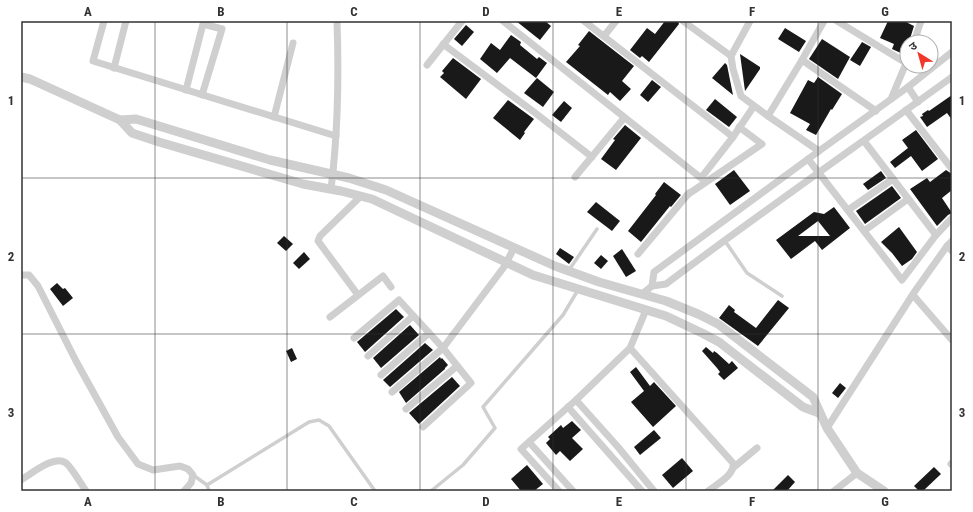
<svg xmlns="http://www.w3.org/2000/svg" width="973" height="512" viewBox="0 0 973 512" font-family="'Roboto Condensed','Noto Sans Devanagari',sans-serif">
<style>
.building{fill:#191919;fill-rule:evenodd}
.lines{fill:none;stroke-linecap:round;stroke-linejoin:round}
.service{stroke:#cfcfcf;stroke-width:3.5}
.minor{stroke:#cfcfcf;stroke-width:7}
.tertiary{stroke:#cfcfcf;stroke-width:9}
.grid{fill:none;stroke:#323232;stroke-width:1;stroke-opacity:0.55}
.neatline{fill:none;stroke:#323232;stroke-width:1.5}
.grid-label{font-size:13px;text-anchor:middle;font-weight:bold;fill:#323232}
</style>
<rect width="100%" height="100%" fill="#fff"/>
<g class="building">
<path d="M516 21H545L551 26 540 40Z"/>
<path d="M665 21H678L679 24 649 62 642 56 640 58 630 50 647 28 655 34Z"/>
<path d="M888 21H904L914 26 909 42H907V50L905 55 892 49 894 44 880 38Z"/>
<path d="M466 25 474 32 462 46 454 39Z"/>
<path d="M785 28 806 41 799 52 778 39Z"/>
<path d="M589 31 634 66 622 81 631 89 620 101 610 92 608 95 566 62 580 46 578 45Z"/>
<path d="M511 35 521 42 520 45 537 59 539 57 547 63 536 78 510 58 497 73 480 59 491 43 500 50Z"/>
<path d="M822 39 850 57 838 79 809 59Z"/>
<path d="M862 42 871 47 860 66 850 60Z"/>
<path d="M740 54 760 67V69L745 91Z"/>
<path d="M453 58 481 79 466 99 440 77 444 73 442 71Z"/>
<path d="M725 63 727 65 733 95 712 78Z"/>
<path d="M818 77 842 94 832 110 831 109 816 135 806 130 810 124 790 113 808 80 814 83Z"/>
<path d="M537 78 554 92 543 107 524 93Z"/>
<path d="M652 80 661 87 648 102 640 95Z"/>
<path d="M952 95V120L947 113 927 127 920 117 923 116 922 114 928 110 929 111Z"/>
<path d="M715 99 737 117 729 127 706 110Z"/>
<path d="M508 100 534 119 524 132 525 133 520 140 493 118Z"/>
<path d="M564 101 572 108 561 122 552 115Z"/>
<path d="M625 125 641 138 616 170 601 159 615 140 613 139Z"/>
<path d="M916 130 938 159 922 171 911 156 895 168 890 162 908 148 902 140Z"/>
<path d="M734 170 750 191 730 205 715 184Z"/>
<path d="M946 170 952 174V190L942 198 952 213 948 215 937 226 910 189 927 178 930 182Z"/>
<path d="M881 171 886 178 868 190 863 184Z"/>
<path d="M664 182 681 195 671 207 670 206 641 242 628 231 656 195 655 194Z"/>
<path d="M892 186 901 198 865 224 856 211Z"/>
<path d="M596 202 620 221 612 231 587 212Z"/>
<path d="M834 207 850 228 822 250 815 241 791 259 776 240 814 212 824 214ZM818 221 830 236H798Z"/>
<path d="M899 227 917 252 912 259 902 266 892 253 881 242Z"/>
<path d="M284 236 293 244 286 251 277 243Z"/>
<path d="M560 248 574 257 569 264 556 254Z"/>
<path d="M622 249 636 271 626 277 613 256Z"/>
<path d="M304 252 310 259 299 269 293 263Z"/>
<path d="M601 255 608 261 601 269 594 263Z"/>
<path d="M57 283 63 289 65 288 73 298 63 306 50 289Z"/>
<path d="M778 300 789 308 758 346 719 318 729 305 735 310 734 312 756 328Z"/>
<path d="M396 309 404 317 365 352 357 342Z"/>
<path d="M410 325 419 335 381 368 373 358Z"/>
<path d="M425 343 433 350 390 387 383 380Z"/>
<path d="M706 347 713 353 714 351 717 353 729 364 732 361 738 368 724 380 718 374 720 372 717 368 702 351Z"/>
<path d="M292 348 297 359 291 362 286 351Z"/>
<path d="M440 357 441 359 442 358 448 365 445 368V369L406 403 399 392Z"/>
<path d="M636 367 650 386 654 382 676 406 653 427 631 402 644 391 630 372Z"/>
<path d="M452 377 460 386 419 424 409 413Z"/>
<path d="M840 383 846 388 838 398 832 393Z"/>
<path d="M572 421 581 430 572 438 583 449 570 461 560 451 556 455 546 443 550 439 548 437 561 425 563 428Z"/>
<path d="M654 430 661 438 640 455 634 447Z"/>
<path d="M682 458 693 471 673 488 662 475Z"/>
<path d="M527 465 543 484 534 491H521L511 479Z"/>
<path d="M934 467 941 474 923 491H919L914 486Z"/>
<path d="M788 475 795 482 787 491H772Z"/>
</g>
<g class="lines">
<g class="service">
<path d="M725 241 747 273 782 296"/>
<path d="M569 270 597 229"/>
<path d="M193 475 207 485"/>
<path d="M209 491 207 485 309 422 319 420 329 426 375 491"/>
<path d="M431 491 463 465 495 428 483 407 563 315 578 290"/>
</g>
<g class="minor">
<path d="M104 21 93 61 336 136"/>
<path d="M503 21 701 178 733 137"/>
<path d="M584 21 733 137 754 106"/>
<path d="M683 21 731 56"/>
<path d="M750 21 731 56 733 69 741 96 768 116"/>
<path d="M837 21 906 63"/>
<path d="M604 36 616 21"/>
<path d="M914 42 921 21"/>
<path d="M443 44 534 112 592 157"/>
<path d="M802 60 876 111"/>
<path d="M427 65 462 21"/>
<path d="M114 68 126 21"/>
<path d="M908 87 918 102"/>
<path d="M186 90 203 24 222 29 202 95"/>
<path d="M891 99 907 61"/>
<path d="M906 110 952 169"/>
<path d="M274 117 293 43"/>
<path d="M819 151 768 116 802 60 824 21"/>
<path d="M808 159 902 280 936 235 864 141"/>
<path d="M575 177 624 118"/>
<path d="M331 189C338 133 339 77 337 21"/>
<path d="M687 195 762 144 739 127"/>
<path d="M848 210 893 179"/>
<path d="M864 231 908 199"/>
<path d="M936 235 952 218"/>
<path d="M952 241 947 246 952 251"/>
<path d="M638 254 689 193"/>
<path d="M21 275H29L38 286 76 361 118 437 138 464 153 470 180 466 188 469 193 475 191 483 184 491"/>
<path d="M652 286 654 272 819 151 908 87 952 52"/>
<path d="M642 294 652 286 666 284C760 213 857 146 952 77"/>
<path d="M358 295 318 241 320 236 361 196"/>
<path d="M913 295 952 340"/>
<path d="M646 310 630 348 733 463C735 475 717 484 708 491"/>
<path d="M330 317 383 276 391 287"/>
<path d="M354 338 399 300 443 348 471 383 423 427"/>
<path d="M368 356 413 316"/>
<path d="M381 375 429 333"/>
<path d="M392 392 443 348 504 267 514 248"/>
<path d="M576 400 618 447 654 491"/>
<path d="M568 407 642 491"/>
<path d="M406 409 457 366"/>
<path d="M827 428 915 291 947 246"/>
<path d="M529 442 573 491"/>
<path d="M951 464 952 463"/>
<path d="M734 467 757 448"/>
<path d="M21 480C31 474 55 454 66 463 72 468 81 484 86 491"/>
<path d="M559 491 521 449 576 400 630 348"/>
<path d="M834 491 857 473"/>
</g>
<g class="tertiary">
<path d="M21 77 30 79 120 120 132 133 159 142 303 184 341 191 372 199 533 275 666 316 702 333 719 342 803 407 819 413"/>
<path d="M120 120 136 119 270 160 349 178 386 190 555 266 599 282 666 301 698 314 718 324 813 397 827 428 857 473 884 491"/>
</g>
</g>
<path class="grid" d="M155 21V491M287 21V491M420 21V491M553 21V491M686 21V491M818 21V491M21 178H952M21 334H952"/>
<rect width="973" height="512" fill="none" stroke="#ffffff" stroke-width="44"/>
<g transform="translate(919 54) rotate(323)"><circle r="19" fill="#ffffff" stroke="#adadad"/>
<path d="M0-3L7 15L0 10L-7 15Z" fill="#f2372a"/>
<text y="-6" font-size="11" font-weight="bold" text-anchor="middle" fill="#323232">उ</text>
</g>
<rect x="22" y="22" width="929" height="468" class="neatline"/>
<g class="grid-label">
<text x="88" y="16">A</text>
<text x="221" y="16">B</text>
<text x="354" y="16">C</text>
<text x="486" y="16">D</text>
<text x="619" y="16">E</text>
<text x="752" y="16">F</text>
<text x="885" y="16">G</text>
<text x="11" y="105">1</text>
<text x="962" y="105">1</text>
<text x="11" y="261">2</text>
<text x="962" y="261">2</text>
<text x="11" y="417">3</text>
<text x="962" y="417">3</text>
<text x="88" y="506">A</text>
<text x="221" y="506">B</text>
<text x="354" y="506">C</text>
<text x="486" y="506">D</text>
<text x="619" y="506">E</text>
<text x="752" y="506">F</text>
<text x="885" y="506">G</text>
</g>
</svg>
